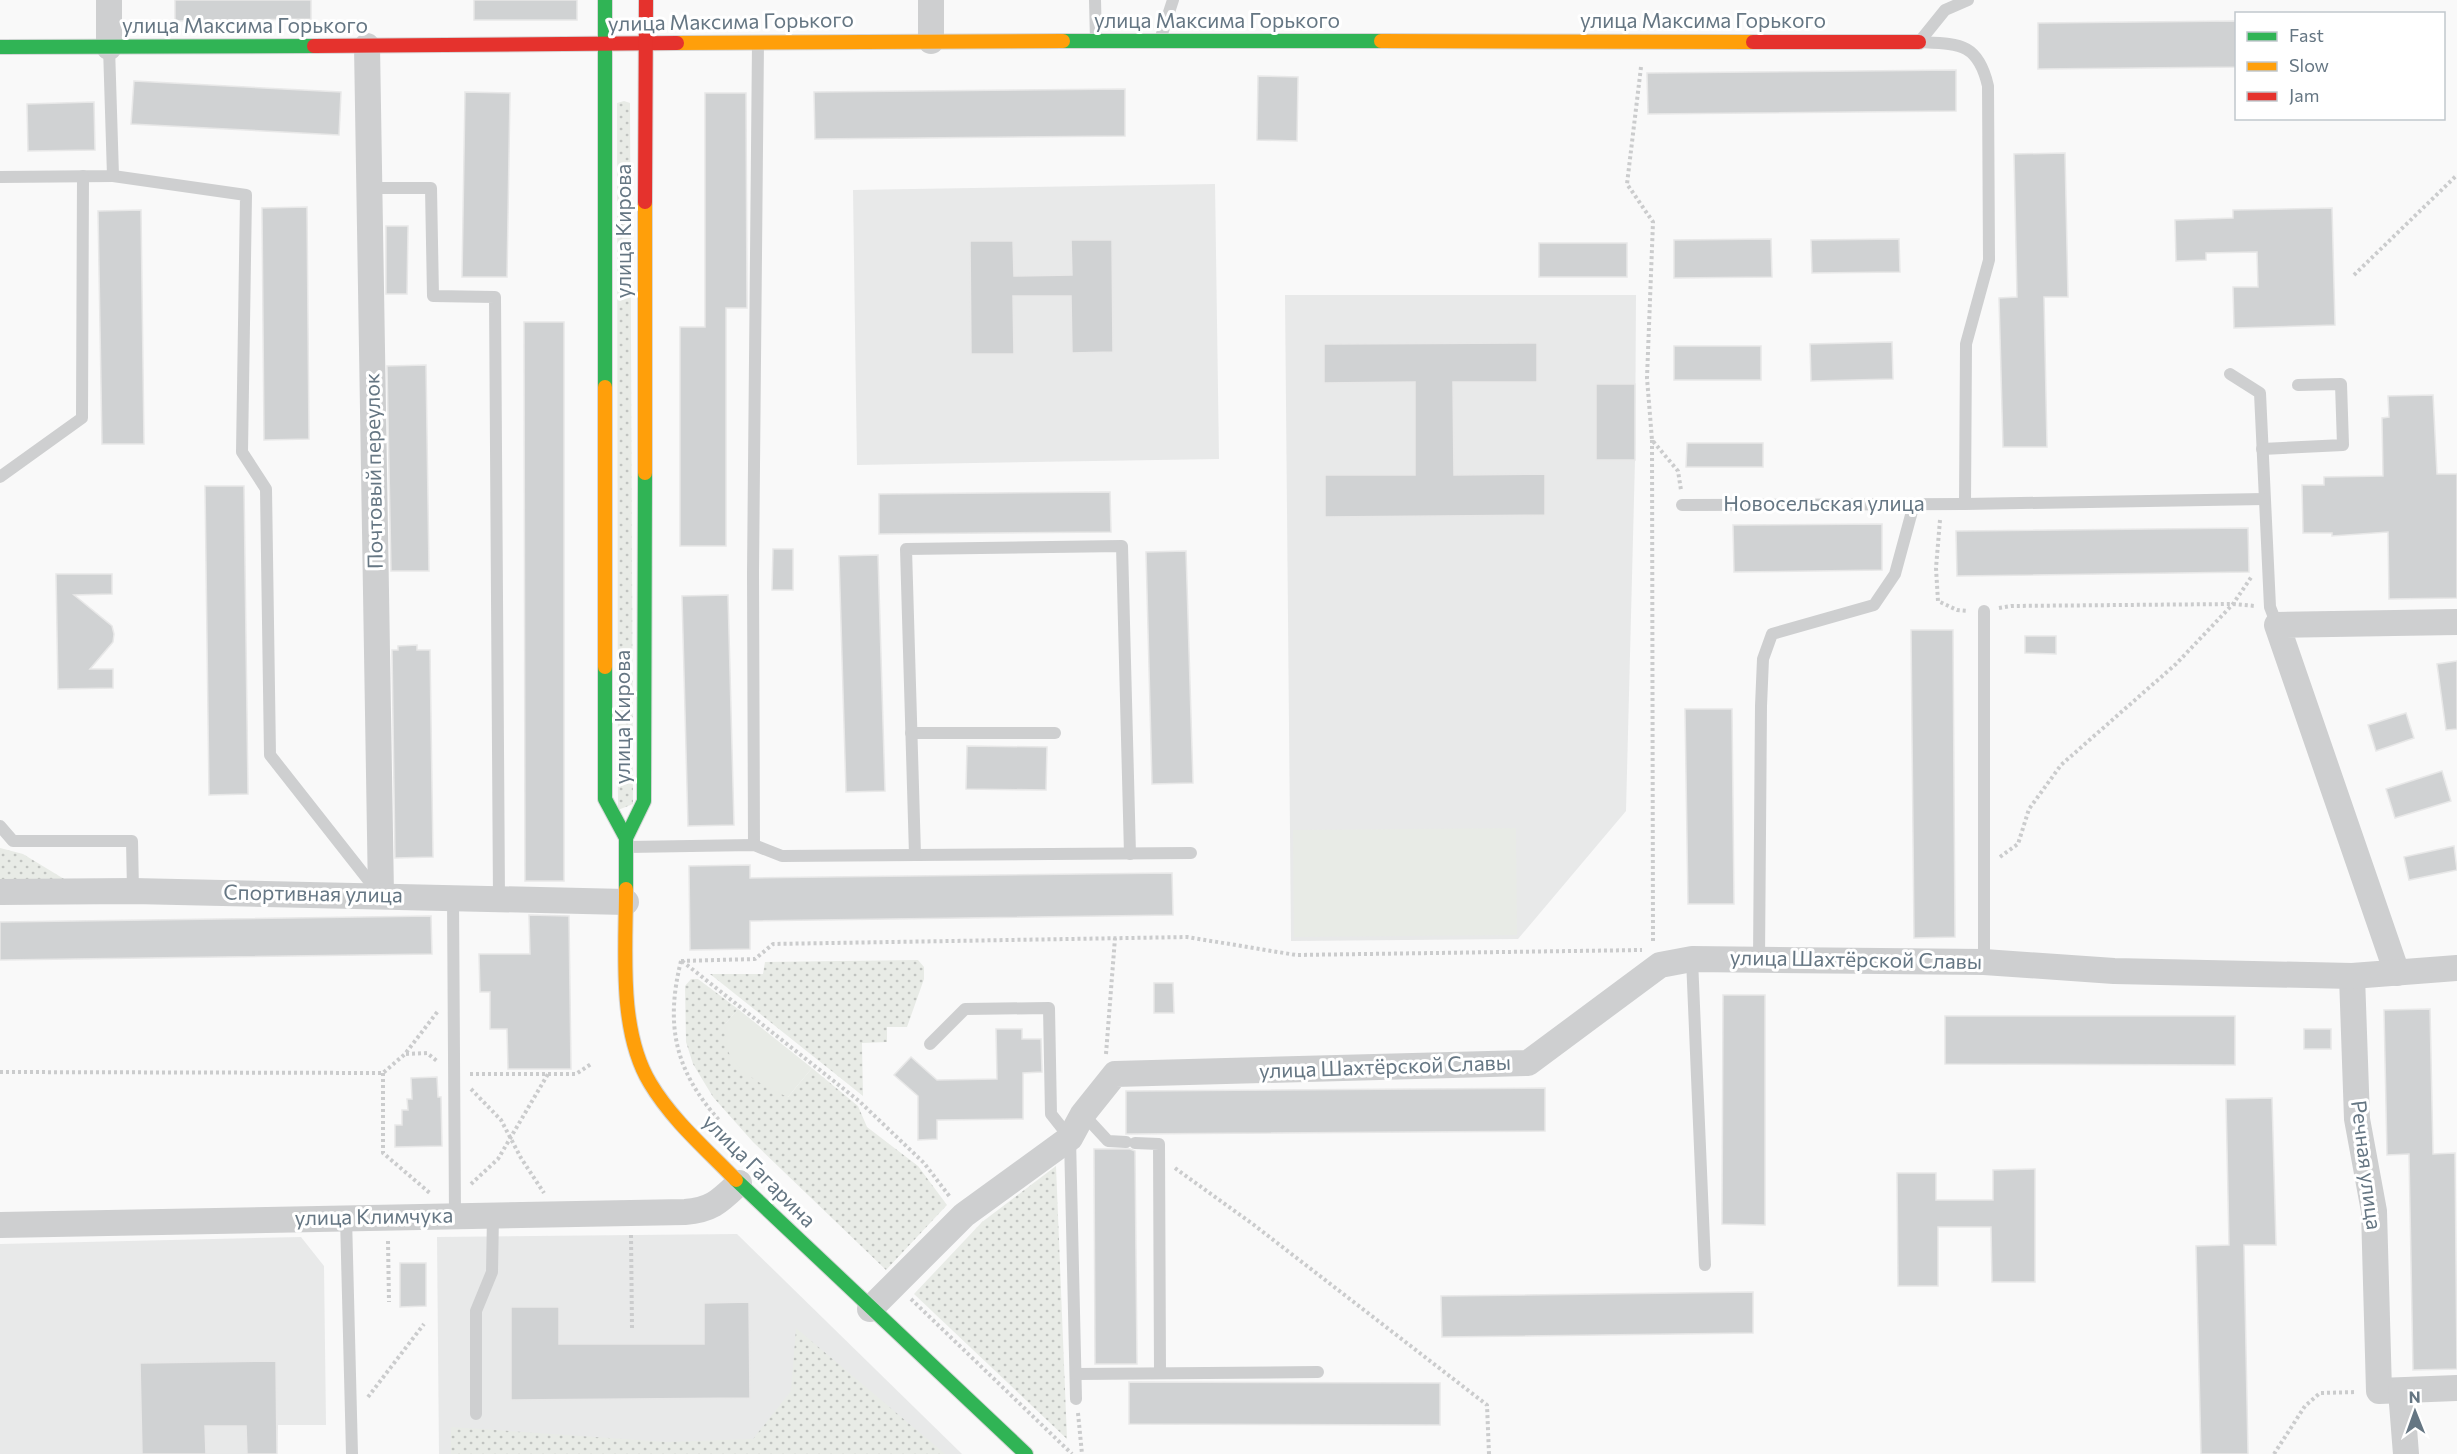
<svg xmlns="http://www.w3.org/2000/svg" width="2457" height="1454" viewBox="0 0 2457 1454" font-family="Commissioner,sans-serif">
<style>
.built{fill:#e8e9e9}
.grass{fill:url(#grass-dots)}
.green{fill:#e8ebe6}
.building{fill:#d0d2d3;stroke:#e8e8e8;stroke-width:1.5}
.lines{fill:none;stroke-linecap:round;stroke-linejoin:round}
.fast-casing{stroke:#d5d6d7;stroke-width:16}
.slow-casing{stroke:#d5d6d7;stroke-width:16}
.jam-casing{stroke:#d5d6d7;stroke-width:16}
.path{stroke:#cbcccd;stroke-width:4;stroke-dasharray:3 3;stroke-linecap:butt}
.lane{stroke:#cecfd0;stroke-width:12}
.street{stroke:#cecfd0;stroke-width:26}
.fast{stroke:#30b455;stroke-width:14}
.slow{stroke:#ff9f0a;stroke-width:14}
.jam{stroke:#e5322d;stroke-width:14}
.labels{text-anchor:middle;stroke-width:6;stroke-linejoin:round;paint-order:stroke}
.street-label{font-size:21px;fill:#657683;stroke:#fff}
</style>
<defs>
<pattern id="grass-dots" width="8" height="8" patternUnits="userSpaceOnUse" patternTransform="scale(1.5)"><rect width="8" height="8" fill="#e8ebe6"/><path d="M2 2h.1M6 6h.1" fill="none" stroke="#c0c3c0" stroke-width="1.8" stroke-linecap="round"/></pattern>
</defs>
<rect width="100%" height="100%" fill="#f9f9f9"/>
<g class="built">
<path d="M1215 184 1219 459 857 465 853 190Z"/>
<path d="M1285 295H1636L1635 460 1626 811 1518 939 1291 941Z"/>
<path d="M737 1234 962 1454H439L437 1237Z"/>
<path d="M301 1237 324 1266 326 1425H278L277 1454H0V1244Z"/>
</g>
<g class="grass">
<path d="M624 101 630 103 633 804 618 810 617 103Z"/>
<path d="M0 848 23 854 69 882H0Z"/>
<path d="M918 960 924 967V979L907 1027H887V1042L862 1043 863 1096 710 974H763L765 962Z"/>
<path d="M691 979H698L738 1009 726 1023 788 1097 812 1068 858 1106 867 1127 918 1166 947 1205 886 1270 753 1142 713 1097 693 1064 686 1042 685 986Z"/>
<path d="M1056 1166 1067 1439 914 1294 982 1222Z"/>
<path d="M796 1328 945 1454H451V1427L667 1442 753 1439 791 1391Z"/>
</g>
<g class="green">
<path d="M1516 828 1517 935 1294 937 1293 830Z"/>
<path d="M738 1009 812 1068 788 1097C769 1089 736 1072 728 1051 725 1043 726 1031 726 1023Z"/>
</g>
<g class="building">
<path d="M175 0H311V19L175 21Z"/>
<rect x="474" y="0" width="103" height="20"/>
<path d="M2236 21V67L2038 69V23Z"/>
<path d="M1956 70V111L1648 114 1647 73Z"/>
<path d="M1258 76 1298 77 1297 141 1257 140Z"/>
<path d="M134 81 341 92 339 135 131 124Z"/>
<path d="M1125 89V136L815 139 814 92Z"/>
<path d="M465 92 510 93 507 277H462Z"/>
<path d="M705 93H746L747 308H726V546H680V327H705Z"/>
<path d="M94 102 95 150 28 151 27 104Z"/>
<path d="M2065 153 2068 297H2044L2047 447H2003L1999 298 2017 297 2014 154Z"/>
<path d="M307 207 309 439 264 440 262 208Z"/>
<path d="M2332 208 2335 325 2234 328 2233 287H2258L2257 252 2206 253V260L2176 261 2175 220 2233 218V210Z"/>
<path d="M141 210 144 444H102L98 211Z"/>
<path d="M386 226H408L407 294H386Z"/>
<path d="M1771 239 1772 277 1674 278V240Z"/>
<path d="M1899 239 1900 272 1812 273 1811 240Z"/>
<path d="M1071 240H1112L1113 352 1072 353 1071 296H1013L1014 354H971L970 241H1013L1014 276 1072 275Z"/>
<rect x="1539" y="243" width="88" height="34"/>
<path d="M524 322H564V881H525Z"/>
<path d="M1892 342 1893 379 1811 381 1810 344Z"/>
<path d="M1537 343V382H1453L1454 475 1545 474V515L1325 517V475H1415V382L1324 383V344Z"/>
<rect x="1674" y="346" width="87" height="34"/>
<path d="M426 365 429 571H391L387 366Z"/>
<rect x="1596" y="384" width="39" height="76"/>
<path d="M2433 395 2437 474H2457V598L2389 599 2388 532 2332 536V533H2303L2302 485H2324V477L2383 476 2382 418 2389 417 2388 396Z"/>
<path d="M1687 443H1763V467H1686Z"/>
<path d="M205 486H244L248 794 209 795Z"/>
<path d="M1110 492 1111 532 879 534V494Z"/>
<path d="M1882 524V570L1734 572 1733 525Z"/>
<path d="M2248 528 2249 572 1957 576 1956 531Z"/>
<path d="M773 549H793V590H772Z"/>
<path d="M1186 551 1193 783 1152 784 1146 552Z"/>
<path d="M878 555 885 791 846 792 839 556Z"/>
<path d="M56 574H112V594L74 595 112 626 114 634 113 642 90 669H113V688L58 689Z"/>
<path d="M728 595 734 825 688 826 682 596Z"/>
<path d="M1911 630H1953L1955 937 1914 938Z"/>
<path d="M2025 636H2056V654L2025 653Z"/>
<path d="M417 645V650H430L433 857 395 858 392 650H398V646Z"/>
<path d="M2457 661V729L2446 730 2437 664Z"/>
<path d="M1685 709H1732L1734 904H1688Z"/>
<path d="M2406 713 2414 738 2376 751 2368 725Z"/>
<path d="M967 746 1047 747 1046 790 966 789Z"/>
<path d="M2442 771 2451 801 2395 818 2386 789Z"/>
<path d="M2454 846 2457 870 2409 880 2404 857Z"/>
<path d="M750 865V878L1172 873 1173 915 750 921V949L690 950 689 866Z"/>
<path d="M529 915 569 916 571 1069H508L507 1029H490V992H480L479 954H530Z"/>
<path d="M431 916 432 954 0 960V922Z"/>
<path d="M1154 983H1173L1174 1013H1154Z"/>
<path d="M1723 995H1765V1225L1722 1224Z"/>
<path d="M2430 1009 2433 1154 2455 1153 2457 1369 2413 1370 2409 1154 2387 1155 2384 1010Z"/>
<path d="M1945 1016H2235V1065L1945 1064Z"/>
<path d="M996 1029H1022V1039H1041L1042 1072 1023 1073V1119L937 1120V1139L918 1140V1096L894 1075 911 1057 937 1080 997 1079Z"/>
<rect x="2304" y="1029" width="27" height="20"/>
<path d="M437 1077 438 1097H441L442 1146 395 1147V1125H402V1110H408L407 1099H412L411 1078Z"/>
<path d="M1545 1088V1131L1126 1134V1091Z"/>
<path d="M2272 1098 2276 1245H2244L2248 1454H2201L2196 1246 2229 1245 2226 1099Z"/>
<path d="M1094 1149H1130L1135 1151 1137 1364H1095Z"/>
<path d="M2035 1169V1282H1992L1991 1227H1938V1286H1898L1897 1173H1936V1200H1993V1170Z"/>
<path d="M400 1263H426V1306L400 1307Z"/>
<path d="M1753 1292V1333L1442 1337 1441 1296Z"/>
<path d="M749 1302 750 1398 511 1400V1307H559V1344H704V1303Z"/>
<path d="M276 1361 277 1454H247L246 1426H205L206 1454H142L140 1363Z"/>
<path d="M1129 1382 1440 1383V1425L1129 1424Z"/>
</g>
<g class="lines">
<defs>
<g id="fast">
<path d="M605 0V387"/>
<path d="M1063 41H1381"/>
<path d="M0 47 314 46"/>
<path d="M605 667V799L626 838"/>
<path d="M626 889V838L644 801 645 473"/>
<path d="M736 1180 1026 1454"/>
</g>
<g id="slow">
<path d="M1381 41 1753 42"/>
<path d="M677 43 1063 41"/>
<path d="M605 387V667"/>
<path d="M645 473V202"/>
<path d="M626 889C626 950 618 1030 650 1083 672 1120 706 1149 736 1180"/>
</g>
<g id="jam">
<path d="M1753 42H1919"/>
<path d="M314 46 677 43"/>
<path d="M645 202 646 0"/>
</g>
</defs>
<use href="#fast" class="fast-casing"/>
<use href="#slow" class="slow-casing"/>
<use href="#jam" class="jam-casing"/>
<g class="path">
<path d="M1641 67 1627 184 1653 222 1647 378 1652 440 1678 471 1681 490"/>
<path d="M2354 275 2457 175"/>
<path d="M1652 440 1653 944"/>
<path d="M1940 520 1936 568 1938 601 1957 610 1968 611"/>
<path d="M1999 608 2011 606 2233 604 2255 606"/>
<path d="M2000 857 2018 844 2029 809 2061 765 2176 664 2233 604 2252 576"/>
<path d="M681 961 755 959 773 944 1187 937 1296 955 1642 950"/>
<path d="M681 961C665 1025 675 1071 719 1120"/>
<path d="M682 961 859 1101 924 1163 950 1197"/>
<path d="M406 1054 427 1053 437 1061"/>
<path d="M1106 1054 1115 938"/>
<path d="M0 1072 383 1073 405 1054 438 1011"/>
<path d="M383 1073V1153L431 1194"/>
<path d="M470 1074H576L591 1064"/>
<path d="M471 1089 501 1120 521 1158 544 1193"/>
<path d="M1175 1168 1254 1225 1487 1405 1489 1454"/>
<path d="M471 1184 498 1159 548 1074"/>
<path d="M631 1235 632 1328"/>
<path d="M388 1241 389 1302"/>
<path d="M911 1299 1072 1454"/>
<path d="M368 1397 424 1324"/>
<path d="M1078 1413 1082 1454"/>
<path d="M2274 1454 2305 1406 2320 1393 2357 1392"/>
</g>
<g class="lane">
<path d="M1095 0 1096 40"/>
<path d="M1160 40 1173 0"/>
<path d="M1920 41 1945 10 1968 0"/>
<path d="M1920 42C1960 44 1978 43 1988 86L1989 260 1966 344 1965 504"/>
<path d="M113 176 246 195 242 452 266 489 270 755 377 891"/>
<path d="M0 177 113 176 109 47"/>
<path d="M368 188H431L433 296 495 297 499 899"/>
<path d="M2230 374 2260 393 2270 607 2277 625"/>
<path d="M2262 449 2343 445 2341 384 2298 385"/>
<path d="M0 477 82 418 83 176"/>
<path d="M1682 505 1965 504 2264 499"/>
<path d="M1984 611V962"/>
<path d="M911 733H1055"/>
<path d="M0 826 13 841H132L133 891"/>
<path d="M754 845 753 573 758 42"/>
<path d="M627 847 754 845 782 856 1191 853"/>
<path d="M915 855 906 549 1122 546 1130 854"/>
<path d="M453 898 455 1215"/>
<path d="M1692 959 1705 1265"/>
<path d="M1759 959 1761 706 1763 659 1772 634 1874 605 1895 574 1914 504"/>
<path d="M930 1044 965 1009 1049 1008 1051 1114 1070 1138 1076 1399"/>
<path d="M1083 1114 1108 1141 1126 1142"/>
<path d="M1135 1143 1159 1144 1160 1373"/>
<path d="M346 1217 352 1454"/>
<path d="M1076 1374 1318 1372"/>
<path d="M476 1414V1311L492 1272 493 1215"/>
</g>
<g class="street">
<path d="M109 0V47"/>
<path d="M931 0V41"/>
<path d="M367 46 381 895"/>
<path d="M0 892 133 891 626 902"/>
<path d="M2397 973 2277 625 2457 622"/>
<path d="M2352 976 2357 1119 2374 1211 2379 1391 2457 1388"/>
<path d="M0 1225 685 1212C712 1210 720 1201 739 1183"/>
<path d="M870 1309 964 1215 1070 1138 1083 1114 1115 1074 1528 1063 1660 965 1692 959 1984 962 2114 971 2352 976 2457 968"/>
<path d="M2401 1391 2406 1454"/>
</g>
<use href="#fast" class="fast"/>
<use href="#slow" class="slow"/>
<use href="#jam" class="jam"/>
</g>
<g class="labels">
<g class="street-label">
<text x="1217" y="28">улица Максима Горького</text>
<text x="1703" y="28">улица Максима Горького</text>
<text transform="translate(731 22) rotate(-1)" y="7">улица Максима Горького</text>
<text x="245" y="33">улица Максима Горького</text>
<text transform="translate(624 231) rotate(-90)" y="7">улица Кирова</text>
<text transform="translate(374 471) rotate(-91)" y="7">Почтовый переулок</text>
<text x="1824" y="511">Новосельская улица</text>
<text transform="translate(623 717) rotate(-90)" y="7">улица Кирова</text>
<text transform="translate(313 894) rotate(1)" y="7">Спортивная улица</text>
<text transform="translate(1856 960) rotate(1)" y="7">улица Шахтёрской Славы</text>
<text transform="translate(1385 1067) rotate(-2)" y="7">улица Шахтёрской Славы</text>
<text transform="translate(2366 1165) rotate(83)" y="7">Речная улица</text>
<text transform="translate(759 1171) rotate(45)" y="7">улица Гагарина</text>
<text transform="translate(374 1217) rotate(-1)" y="7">улица Климчука</text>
</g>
</g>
<rect x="2235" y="12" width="210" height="108" fill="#ffffff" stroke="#c1c8cd" stroke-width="1.5"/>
<rect x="2247" y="32" width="30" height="9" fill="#30b455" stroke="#c1c8cd" stroke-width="1.5"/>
<text x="2289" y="42" font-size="18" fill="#657683">Fast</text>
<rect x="2247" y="62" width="30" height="9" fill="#ff9f0a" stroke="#c1c8cd" stroke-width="1.5"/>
<text x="2289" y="72" font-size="18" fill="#657683">Slow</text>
<rect x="2247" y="92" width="30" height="9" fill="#e5322d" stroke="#c1c8cd" stroke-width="1.5"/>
<text x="2289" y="102" font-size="18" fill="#657683">Jam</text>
<g transform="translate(2415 1412) rotate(359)" stroke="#ffffff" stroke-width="4.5" paint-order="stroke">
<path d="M0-4.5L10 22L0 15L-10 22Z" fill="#657683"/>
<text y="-9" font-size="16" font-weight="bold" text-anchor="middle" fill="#657683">N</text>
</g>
</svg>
